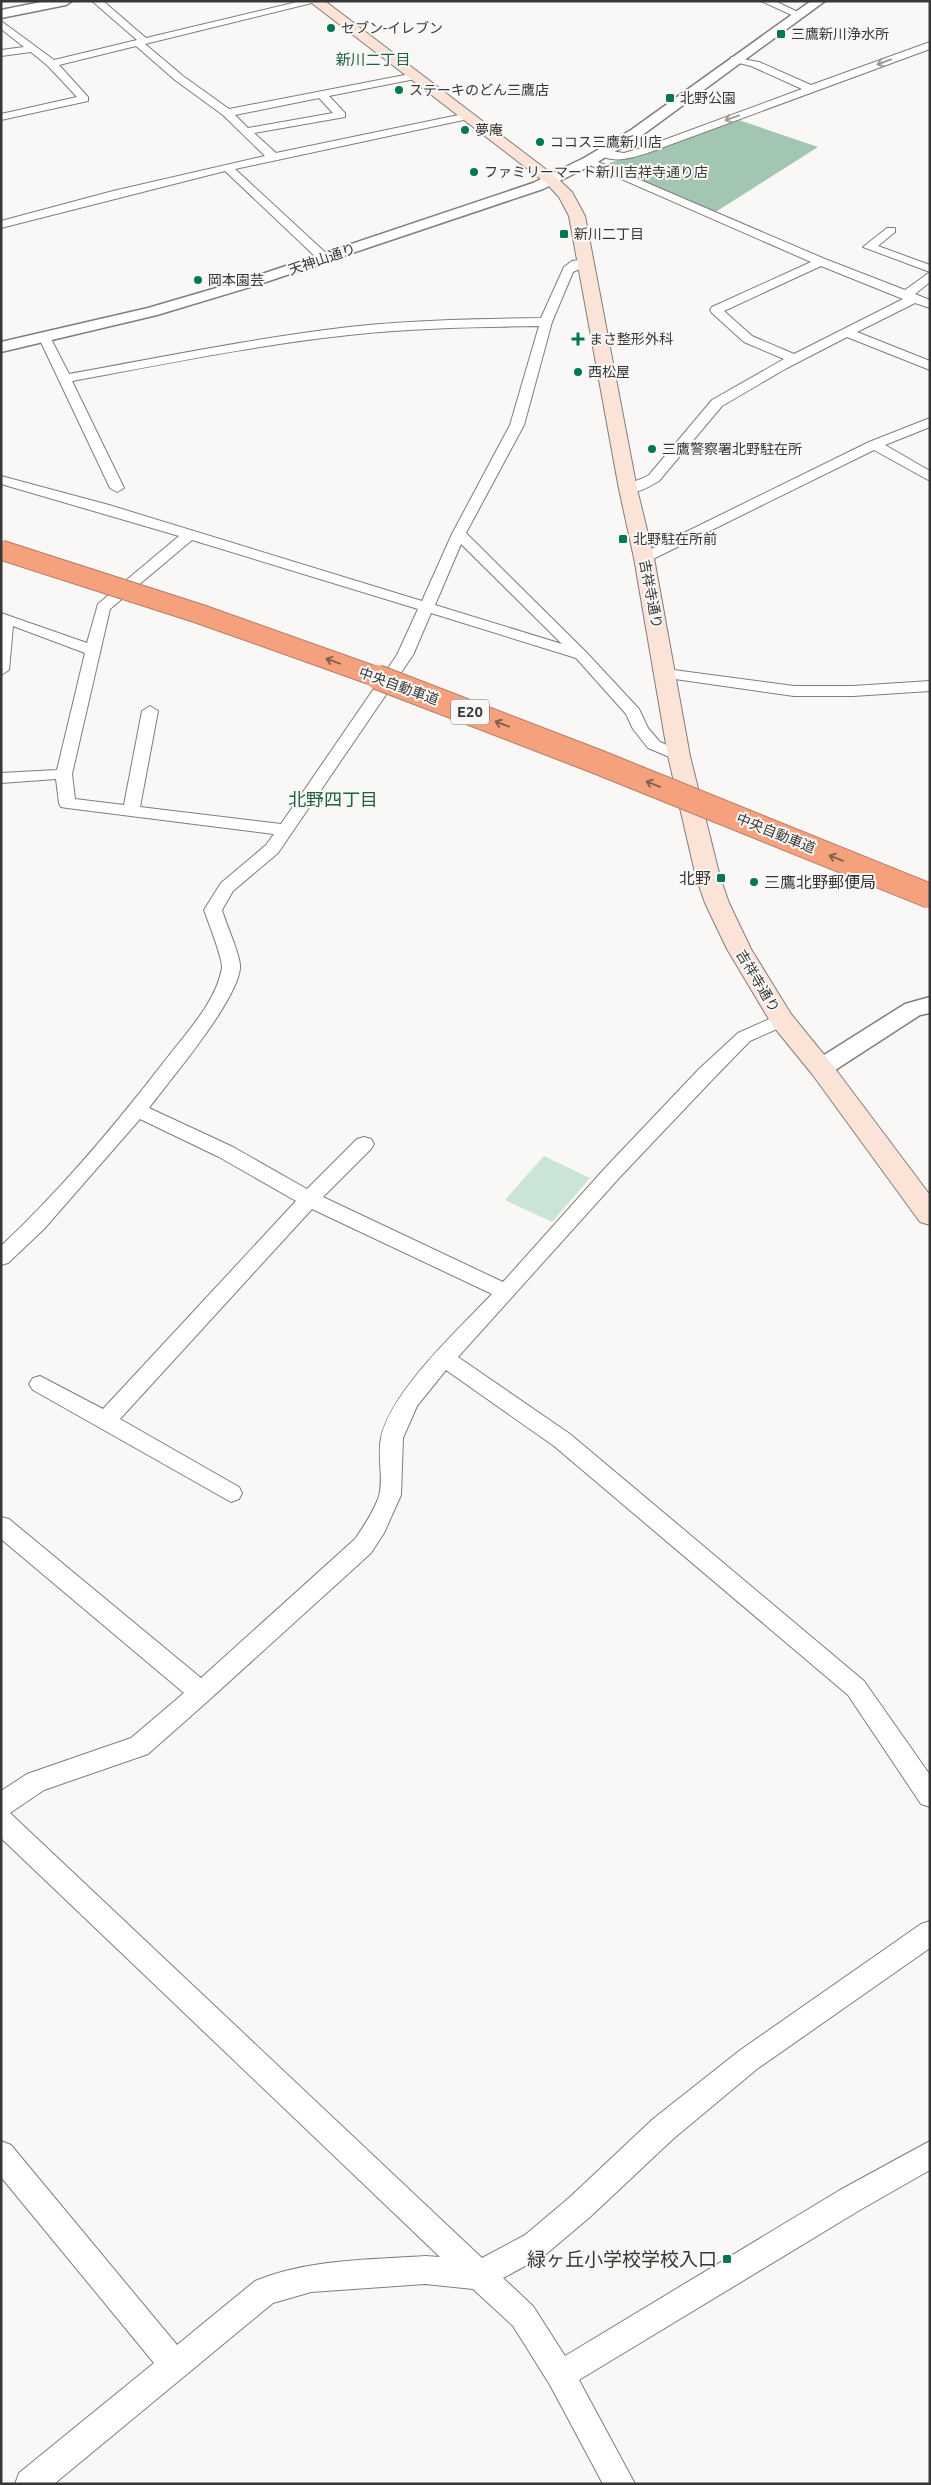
<svg xmlns="http://www.w3.org/2000/svg" width="931" height="2485" viewBox="0 0 931 2485" font-family="Ubuntu,'Noto Sans JP',sans-serif">
<style>
.green{fill:#cae5d6}
.forest{fill:#a3c6b2}
.lines{fill:none;stroke-linecap:round;stroke-linejoin:round}
.minor-casing{stroke:#807e7c;stroke-width:2}
.tertiary-casing{stroke:#807e7c;stroke-width:3}
.secondary-casing{stroke:#807e7c;stroke-width:2}
.minor{fill:#fff;fill-rule:evenodd}
.tertiary{fill:#fff;fill-rule:evenodd}
.secondary{fill:#fce3d8;fill-rule:evenodd}
.motorway-bridge-far1-casing{stroke:#b37c64;stroke-width:21;stroke-linecap:butt}
.motorway-bridge-casing{stroke:#b37c64;stroke-width:26;stroke-linecap:butt}
.motorway-bridge-far1{stroke:#f5a17d;stroke-width:19}
.motorway-bridge{stroke:#f5a17d;stroke-width:24}
.oneway{stroke:#9c9b9a}
.oneway2{stroke:#846152}
.poi-dot{fill:#037752;stroke:#faf8f6;stroke-width:2}
.labels{text-anchor:middle;stroke-width:4;stroke-linejoin:round;paint-order:stroke}
.far-poi-label{font-size:14px;fill:#383736;stroke:#faf8f6;text-anchor:start}
.far-street-label{font-size:14px;fill:#383736;stroke:#faf8f6}
.far-neighbourhood-label{font-size:15px;fill:#1f6146;stroke:#faf8f6}
.shield{fill:#faf8f6;stroke:#727170;stroke-width:1}
.shield-label{font-size:15px;font-weight:bold;fill:#383736}
.poi-label{font-size:16px;fill:#383736;stroke:#faf8f6;text-anchor:end}
.neighbourhood-label{font-size:18px;fill:#1f6146;stroke:#faf8f6}
.near-poi-label{font-size:19px;fill:#383736;stroke:#faf8f6;text-anchor:end}
</style>
<rect width="100%" height="100%" fill="#faf8f6"/>
<path class="green" d="M544 1156 590 1178 552 1222 505 1200Z"/>
<path class="forest" d="M736 119 818 147 714 213 604 165Z"/>
<g class="lines">
<defs>
<g id="minor">
<path d="M92 1H103L146 38 301 1H320L145 44 183 76 229 109 415 73 420 76 415 79 329 96 345 113V117L254 133 276 153 468 113 473 116 468 119 235 169 328 255 330 258 328 261H320L225 171 1 228V221L113 191 265 156 223 115 175 80 136 46 59 65 88 97V101L1 120V114L77 97 48 66 31 52 1 56V50L24 47 1 29V21L54 60 137 40ZM319 98 333 113 248 128 235 115Z"/>
<path d="M761 1H775L804 15 796 17Z"/>
<path d="M930 42V49L653 151C638 156 612 166 598 153L604 150 624 153 645 147 802 89 751 66 731 61V57L759 62 811 85Z"/>
<path d="M589 158 825 259 905 290 930 272 863 247 887 228H895V232L878 246 930 265V282L915 294 930 300V308L915 303 857 332 930 361V370L847 337 787 368 722 406 659 481C649 487 635 495 623 492L621 489C627 483 641 480 649 475L712 400 784 359 744 342 712 313 710 310 712 307 811 262 585 163V159ZM821 266 903 299 794 354 752 336 724 311Z"/>
<path d="M587 259 593 263 573 272 552 322 524 425 466 533 586 652 639 709 648 728 660 742 685 753 687 756 679 761 648 748 633 729 626 714 576 658 431 613 413 655 278 853 233 891 222 910C226 924 239 952 240 965 242 996 169 1081 149 1108L233 1147 307 1189 357 1139 364 1137 371 1139 374 1144 371 1149 323 1197 503 1282 606 1167 699 1069 738 1033 776 1016 782 1014 788 1016 791 1020 788 1024 750 1041 713 1079 620 1177 458 1357 570 1434 864 1681 930 1775V1807L921 1804 848 1695 554 1446 446 1370 417 1406 403 1438 401 1495 384 1533 371 1553 209 1700 148 1754 44 1790 10 1813 482 2258 525 2235 570 2197 653 2119 739 2051 921 1924 930 1921V1948L757 2069 673 2139 590 2217 545 2255 503 2278 533 2306 565 2356 840 2190 930 2141V2170L860 2210 579 2380 635 2484H603L550 2385 513 2326 473 2289 425 2284 311 2292 273 2303 54 2484H15L19 2473 154 2363 1 2177V2141L11 2145 177 2345 255 2281C309 2259 368 2260 425 2256L440 2257 1 1838V1791L27 1774 131 1738 184 1693 1 1539V1517L9 1519 201 1678 355 1539C364 1526 374 1511 379 1496 384 1478 377 1457 381 1438 391 1391 458 1330 492 1294L312 1209 120 1419 239 1487 242 1493 239 1499 231 1502 33 1390 29 1384 33 1378 40 1376 103 1409 296 1201 219 1157 140 1119 44 1229 8 1263 1 1265V1246C62 1189 116 1124 167 1058 187 1032 216 1002 222 968 223 959 208 921 204 910L221 883 266 845 274 834 67 808 61 807 59 803 56 779 1 783V773L57 770 85 653 13 626 9 670 1 675V613L87 643 98 604 179 536 1 484V476L109 505 422 601 452 534 510 425 539 326C475 327 412 328 349 335 256 345 164 364 72 381L124 488 117 492 110 488 39 338 45 334 49 335 69 374C162 357 255 338 349 327 413 320 477 319 541 318L564 267 572 261ZM192 540 418 609 397 655 281 824 140 807 158 711 150 706 142 711 124 805 75 799 72 774 110 609ZM461 544 562 644 435 605Z"/>
<path d="M930 418V427L885 445 930 471V481L874 450 649 561H639L637 558 639 555 869 442Z"/>
<path d="M666 669 794 686H853L930 681V691L853 696H794L661 677 658 674 661 671Z"/>
</g>
<g id="tertiary">
<path d="M46 1H72L66 5 1 18V10Z"/>
<path d="M811 1H825L641 136 594 164 543 189 257 285 157 315 1 352V342L148 308 247 279 533 183 584 158 631 130Z"/>
<path d="M930 997V1013L920 1015 829 1074 821 1076 813 1074 809 1068 813 1062 905 1004Z"/>
</g>
<path id="secondary" d="M309 1H325L556 177 572 192 585 216 637 489 654 558 690 756 720 877 729 903 751 949 791 1014 830 1062 930 1195V1225L920 1222 812 1074 773 1026 727 949 705 903 696 877 668 756 634 558 619 489 569 216 559 197 546 183Z"/>
</defs>
<use href="#minor" class="minor-casing"/>
<use href="#tertiary" class="tertiary-casing"/>
<use href="#secondary" class="secondary-casing"/>
<use href="#minor" class="minor"/>
<use href="#tertiary" class="tertiary"/>
<use href="#secondary" class="secondary"/>
<defs>
<path id="motorway-bridge-far1" d="M1 550 200 614 380 678"/>
<path id="motorway-bridge" d="M377 677 598 762 930 896"/>
</defs>
<use href="#motorway-bridge-far1" class="motorway-bridge-far1-casing"/>
<use href="#motorway-bridge" class="motorway-bridge-casing"/>
<use href="#motorway-bridge-far1" class="motorway-bridge-far1"/>
<use href="#motorway-bridge" class="motorway-bridge"/>
</g>
<defs><path id="oneway-shaft" d="M-6 0H5M1.5-3L5.5 0L1.5 3" fill="none" stroke-width="1.6" stroke-linecap="round" stroke-linejoin="round" transform="scale(1.25)"/></defs>
<g class="oneway">
<use href="#oneway-shaft" transform="translate(884 62) rotate(159)"/>
<use href="#oneway-shaft" transform="translate(732 118) rotate(160)"/>
</g>
<g class="oneway2">
<use href="#oneway-shaft" transform="translate(333 661) rotate(-160)"/>
<use href="#oneway-shaft" transform="translate(502 724) rotate(-159)"/>
<use href="#oneway-shaft" transform="translate(653 784) rotate(-158)"/>
<use href="#oneway-shaft" transform="translate(836 858) rotate(-158)"/>
</g>
<g class="poi-dot">
<circle cx="331" cy="28" r="5"/>
<rect x="776" y="29" width="10" height="10" rx="2.5"/>
<circle cx="399" cy="90" r="5"/>
<rect x="665" y="93" width="10" height="10" rx="2.5"/>
<circle cx="465" cy="130" r="5"/>
<circle cx="540" cy="142" r="5"/>
<circle cx="474" cy="172" r="5"/>
<rect x="559" y="229" width="10" height="10" rx="2.5"/>
<circle cx="198" cy="280" r="5"/>
<path d="M575.5 331.5h5v5h5v5h-5v5h-5v-5h-5v-5h5z"/>
<circle cx="578" cy="372" r="5"/>
<circle cx="652" cy="449" r="5"/>
<rect x="618" y="534" width="10" height="10" rx="2.5"/>
<rect x="716" y="873" width="10" height="10" rx="2.5"/>
<circle cx="754" cy="882" r="5"/>
<rect x="722" y="2254" width="10" height="10" rx="2.5"/>
</g>
<g class="labels">
<g class="far-poi-label">
<text x="341" y="33">セブン-イレブン</text>
<text x="791" y="39">三鷹新川浄水所</text>
<text x="409" y="95">ステーキのどん三鷹店</text>
<text x="680" y="103">北野公園</text>
<text x="475" y="135">夢庵</text>
<text x="550" y="147">ココス三鷹新川店</text>
<text x="484" y="177">ファミリーマート新川吉祥寺通り店</text>
<text x="574" y="239">新川二丁目</text>
<text x="208" y="285">岡本園芸</text>
<text x="589" y="344">まさ整形外科</text>
<text x="588" y="377">西松屋</text>
<text x="662" y="454">三鷹警察署北野駐在所</text>
<text x="633" y="544">北野駐在所前</text>
</g>
<g class="far-street-label">
<text transform="translate(322 259) rotate(-19)" y="5">天神山通り</text>
<text transform="translate(651 594) rotate(79)" y="5">吉祥寺通り</text>
<text transform="translate(399 686) rotate(20)" y="5">中央自動車道</text>
<text transform="translate(776 833) rotate(22)" y="5">中央自動車道</text>
<text transform="translate(758 981) rotate(59)" y="5">吉祥寺通り</text>
</g>
<g class="far-neighbourhood-label">
<text x="373" y="65">新川二丁目</text>
</g>
<rect class="shield" x="451" y="699.5" width="38" height="25" rx="4"/>
<g class="shield-label">
<text x="470" y="717">E20</text>
</g>
<g class="poi-label">
<text x="711" y="884">北野</text>
<text x="764" y="888" text-anchor="start">三鷹北野郵便局</text>
</g>
<g class="neighbourhood-label">
<text x="333" y="806">北野四丁目</text>
</g>
<g class="near-poi-label">
<text x="717" y="2266">緑ヶ丘小学校学校入口</text>
</g>
</g>
<rect width="931" height="2485" fill="none" stroke="#383736" stroke-width="5"/>
</svg>
